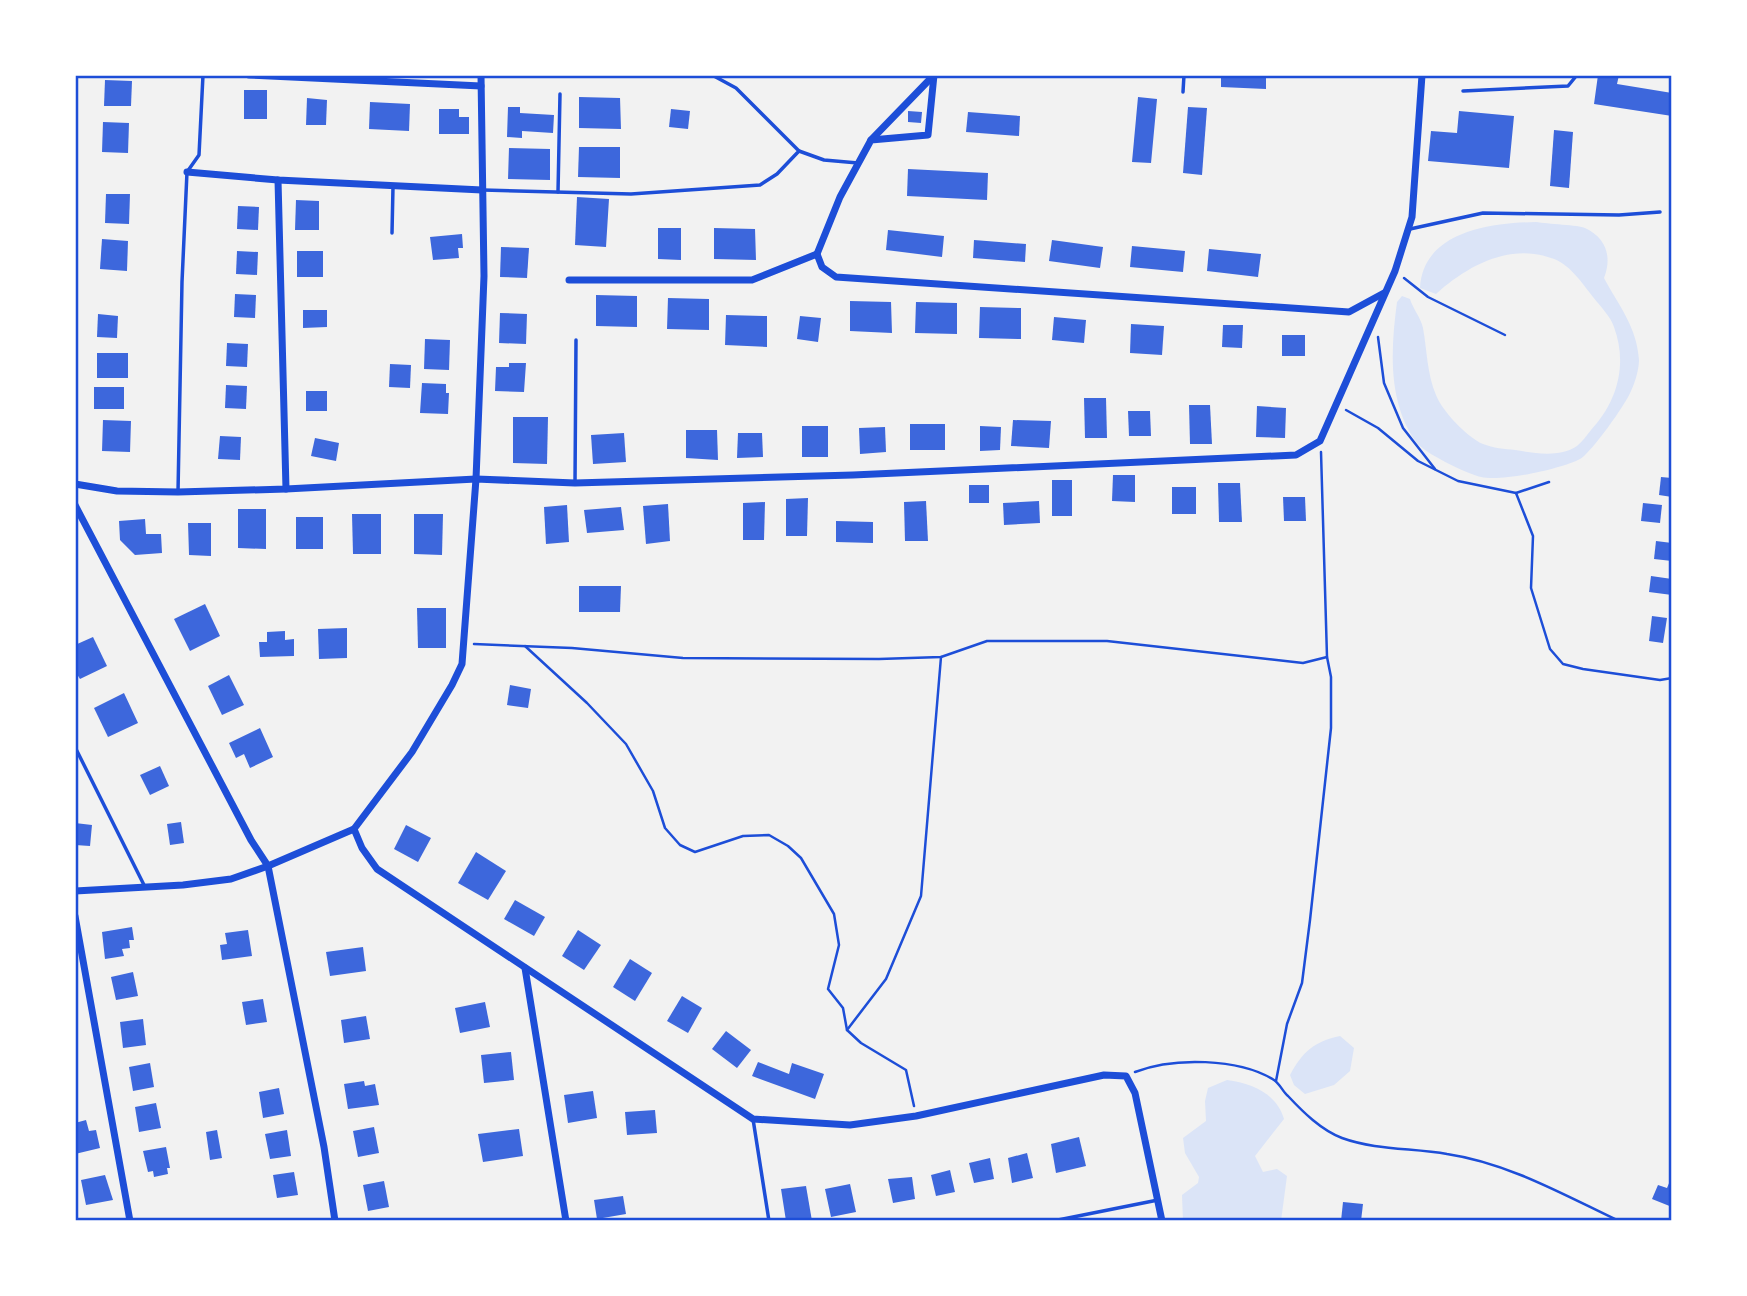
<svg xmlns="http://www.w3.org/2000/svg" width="1747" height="1296" viewBox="0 0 1747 1296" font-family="'Source Serif 4',serif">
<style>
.green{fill:#dbe4f7}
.building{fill:#3d67dc}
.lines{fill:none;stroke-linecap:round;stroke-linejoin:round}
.path{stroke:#1d4ed8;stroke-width:2.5}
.service{stroke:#1d4ed8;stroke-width:3.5}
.minor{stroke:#1d4ed8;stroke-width:7}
.neatline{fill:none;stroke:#1d4ed8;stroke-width:2.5}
</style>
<rect width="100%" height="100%" fill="#f2f2f2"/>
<g class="green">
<path d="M1536 222C1547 224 1579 225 1585 228 1607 238 1612 258 1604 278 1619 306 1637 327 1639 360 1639 369 1635 383 1631 391 1626 404 1591 453 1580 459 1561 469 1501 482 1481 477 1467 474 1424 453 1416 442 1387 401 1391 348 1397 302L1402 296 1410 299C1413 309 1421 318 1423 328 1427 350 1427 374 1436 395 1442 411 1468 438 1483 444 1493 448 1505 449 1515 450 1534 453 1559 458 1577 446 1582 442 1587 435 1591 430 1617 402 1628 365 1614 327 1611 317 1600 306 1593 297 1582 283 1569 263 1551 258 1509 243 1467 266 1436 294L1420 288C1423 231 1491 223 1536 222Z"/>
<path d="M1340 1036 1354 1048 1350 1071 1334 1085 1305 1094 1294 1085 1290 1075C1302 1052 1315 1041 1340 1036Z"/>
<path d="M1227 1080C1252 1083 1277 1094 1284 1119L1255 1156 1263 1172 1277 1169 1287 1176 1281 1221H1183L1182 1195 1198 1183 1199 1177 1185 1153 1183 1138 1206 1121 1205 1101 1208 1088Z"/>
</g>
<g class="building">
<path d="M1221 75H1266V89L1221 87Z"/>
<path d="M1598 75H1619L1617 84 1672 93V116L1594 104Z"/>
<path d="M105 80 132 81 131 106H104Z"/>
<rect x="244" y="90" width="23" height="29"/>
<path d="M579 97 620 98 621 129 579 128Z"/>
<path d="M1138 97 1157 99 1151 163 1132 162Z"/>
<path d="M307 98 327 100 326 125H306Z"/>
<path d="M370 102 410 104 409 131 369 129Z"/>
<path d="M508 107H520V113L554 115 553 133 522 131V138L507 137Z"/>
<path d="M1188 107 1207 108 1202 175 1183 173Z"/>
<path d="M439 109H459V117H469V134H439Z"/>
<path d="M671 109 690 111 688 129 669 127Z"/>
<path d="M908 111 922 112 921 123 908 122Z"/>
<path d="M1459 111 1514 116 1509 168 1428 161 1431 131 1457 133Z"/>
<path d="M968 112 1020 116 1019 136 966 132Z"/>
<path d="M103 122 129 123 128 153 102 152Z"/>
<path d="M1554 130 1573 132 1569 188 1550 186Z"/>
<path d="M579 147H620V178L578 177Z"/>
<path d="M509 148 550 149V180L508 179Z"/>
<path d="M908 169 988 173 987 200 907 196Z"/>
<path d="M106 194H130L129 224 105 223Z"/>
<path d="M577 197 609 199 606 247 575 245Z"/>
<path d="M296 200 319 201V230H295Z"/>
<path d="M238 206 259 207 258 230 237 229Z"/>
<path d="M658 228H681V260L658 259Z"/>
<path d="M714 228 755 229 756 260 714 259Z"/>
<path d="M888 230 944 236 942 257 886 250Z"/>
<path d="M462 234 463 248H458L459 258 433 260 430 237Z"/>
<path d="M102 239 128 241 127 271 100 269Z"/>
<path d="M974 240 1026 244 1025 262 973 258Z"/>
<path d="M1052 240 1103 247 1100 268 1049 261Z"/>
<path d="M1132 246 1185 251 1183 272 1130 267Z"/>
<path d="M501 247 529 248 527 278 500 277Z"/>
<path d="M1209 249 1261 254 1258 277 1207 271Z"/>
<path d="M237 251 258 252 257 275 236 274Z"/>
<rect x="297" y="251" width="26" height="26"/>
<path d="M235 294 256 295 255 318 234 317Z"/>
<path d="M596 295 637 296V327L596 326Z"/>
<path d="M668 298 709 299V330L667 329Z"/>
<path d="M850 301 891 302 892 333 850 331Z"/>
<path d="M916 302 957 303V334L915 333Z"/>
<path d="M980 307 1021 308V339L979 338Z"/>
<path d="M303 310H327V327L303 328Z"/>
<path d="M500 313 527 314 526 344 499 343Z"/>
<path d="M98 314 118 316 117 338 97 337Z"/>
<path d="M726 315 767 316V347L725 345Z"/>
<path d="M800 316 821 318 818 342 797 339Z"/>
<path d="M1054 317 1086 320 1084 343 1052 340Z"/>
<path d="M1131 324 1164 326 1162 355 1130 353Z"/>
<path d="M1223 325H1243L1242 348 1222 347Z"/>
<rect x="1282" y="335" width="23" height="21"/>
<path d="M425 339 450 340 449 370 424 369Z"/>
<path d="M227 343 248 344 247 367 226 366Z"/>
<rect x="97" y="353" width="31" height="25"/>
<path d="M509 363H526L524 392 495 391 496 367H509Z"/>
<path d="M390 364 411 365 410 388 389 387Z"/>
<path d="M422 383 446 384V393H449L448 414 420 413Z"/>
<path d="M226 385 247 386 246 409 225 408Z"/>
<rect x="94" y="387" width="30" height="22"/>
<rect x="306" y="391" width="21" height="20"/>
<path d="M1084 398H1106L1107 438H1085Z"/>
<path d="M1189 405H1210L1212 444H1190Z"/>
<path d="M1257 406 1286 408 1285 438 1256 437Z"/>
<path d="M1128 411H1150L1151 436H1129Z"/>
<path d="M513 417H548L547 464 513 463Z"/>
<path d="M103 420 131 421 130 452 102 451Z"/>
<path d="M1013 420 1051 421 1049 448 1011 446Z"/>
<rect x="910" y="424" width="35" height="26"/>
<rect x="802" y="426" width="26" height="31"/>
<path d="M980 426 1001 427 1000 450 980 451Z"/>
<path d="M885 427 886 452 860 454 859 428Z"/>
<path d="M686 430H717L718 460 686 458Z"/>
<path d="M624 433 626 462 593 464 591 435Z"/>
<path d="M738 433H762L763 457 737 458Z"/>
<path d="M220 436 241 437 240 460 218 459Z"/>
<path d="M315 438 339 443 336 461 311 456Z"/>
<path d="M1113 475H1135V502L1112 501Z"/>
<path d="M1661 477 1672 478V497L1659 495Z"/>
<rect x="1052" y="480" width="20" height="36"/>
<path d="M1218 483H1240L1242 522H1219Z"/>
<rect x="969" y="485" width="20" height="18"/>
<rect x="1172" y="487" width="24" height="27"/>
<path d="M1283 497H1305L1306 521H1284Z"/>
<path d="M808 498 807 536H786V499Z"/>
<path d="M926 501 928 541H905L904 502Z"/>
<path d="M1039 501 1040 523 1004 525 1003 503Z"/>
<path d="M765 502 764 540H743V503Z"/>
<path d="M1643 503 1662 505 1660 523 1641 521Z"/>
<path d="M668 504 670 541 646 544 643 506Z"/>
<path d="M567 505 569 542 546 544 544 507Z"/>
<path d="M621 507 624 530 587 533 584 510Z"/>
<path d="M238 509H266V549L238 548Z"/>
<path d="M352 514H381V554H353Z"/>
<path d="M414 514H443L442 555 414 554Z"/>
<rect x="296" y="517" width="27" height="32"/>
<path d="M145 519 146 534H161L162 553 135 555 120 540 119 521Z"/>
<path d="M836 521 873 522V543L836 542Z"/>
<path d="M188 523H211V556L189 555Z"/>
<path d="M1656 541 1672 543V561L1654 559Z"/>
<path d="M1651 576 1672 579V595L1649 592Z"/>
<path d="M579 586H621L620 612H579Z"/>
<path d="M205 604 220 636 190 651 174 619Z"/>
<path d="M417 608H446V648H418Z"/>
<path d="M1652 616 1667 618 1663 643 1649 641Z"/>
<path d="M347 628V658L319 659 318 629Z"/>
<path d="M285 631V640L294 639V656L260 657 259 642H267V632Z"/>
<path d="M93 637 107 666 80 679 75 671V645Z"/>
<path d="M229 675 244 705 222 715 208 686Z"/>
<path d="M510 685 531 689 528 708 507 705Z"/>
<path d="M124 693 138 723 108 737 94 708Z"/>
<path d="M260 728 273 757 250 768 244 754 236 758 229 743Z"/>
<path d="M160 766 169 786 150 795 140 775Z"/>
<path d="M181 822 184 843 170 845 167 824Z"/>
<path d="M75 823 92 825 90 846 75 845Z"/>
<path d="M406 825 431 838 418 862 394 849Z"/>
<path d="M476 852 506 871 488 900 458 883Z"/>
<path d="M515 900 545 917 534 936 504 919Z"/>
<path d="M132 927 134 940H129L130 948 122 949 124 956 105 959 102 932Z"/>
<path d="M248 930 252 956 222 960 220 945 227 944 225 933Z"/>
<path d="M578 930 601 945 584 970 562 956Z"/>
<path d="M363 947 366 971 330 976 326 952Z"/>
<path d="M630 959 652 973 635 1001 613 987Z"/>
<path d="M133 972 138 996 116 1000 111 977Z"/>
<path d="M682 996 702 1008 688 1033 667 1021Z"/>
<path d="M263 999 267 1022 246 1025 242 1002Z"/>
<path d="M485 1002 490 1027 460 1033 455 1008Z"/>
<path d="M366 1016 370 1039 344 1043 341 1020Z"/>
<path d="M143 1019 146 1045 123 1048 120 1022Z"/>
<path d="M726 1031 751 1050 737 1068 712 1049Z"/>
<path d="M511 1052 514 1080 484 1083 481 1055Z"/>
<path d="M758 1062 789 1074 792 1063 824 1074 815 1099 752 1076Z"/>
<path d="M150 1063 154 1087 133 1091 129 1067Z"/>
<path d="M364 1081 365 1086 375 1084 379 1105 348 1109 344 1084Z"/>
<path d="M279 1088 284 1114 263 1118 259 1092Z"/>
<path d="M593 1091 597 1118 568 1123 564 1095Z"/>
<path d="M156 1103 161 1128 139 1132 135 1107Z"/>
<path d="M655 1110 657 1133 627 1135 625 1112Z"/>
<path d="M86 1120 89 1131 96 1130 100 1148 75 1154V1123Z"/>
<path d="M374 1127 379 1153 358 1157 353 1131Z"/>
<path d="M519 1129 523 1156 483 1162 478 1134Z"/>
<path d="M217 1130 222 1158 210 1160 206 1132Z"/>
<path d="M287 1130 291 1156 270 1159 265 1134Z"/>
<path d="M1079 1137 1086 1166 1056 1173 1051 1144Z"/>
<path d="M166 1147 170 1168H167L168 1174 154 1177 153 1171 148 1172 143 1151Z"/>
<path d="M1027 1153 1033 1178 1012 1183 1008 1158Z"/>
<path d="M990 1158 994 1179 974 1183 969 1163Z"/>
<path d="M950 1170 955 1192 936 1196 931 1175Z"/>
<path d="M294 1172 298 1195 277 1198 273 1175Z"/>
<path d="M105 1175 113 1200 86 1205 81 1180Z"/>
<path d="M1672 1176V1207L1652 1199 1658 1185 1667 1188Z"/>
<path d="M912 1177 915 1199 893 1203 888 1179Z"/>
<path d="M384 1181 389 1207 368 1211 363 1185Z"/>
<path d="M850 1184 856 1212 831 1217 825 1189Z"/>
<path d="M806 1186 812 1221H786L781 1189Z"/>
<path d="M623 1196 626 1214 597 1219 594 1200Z"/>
<path d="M1343 1202 1363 1204 1361 1221H1341Z"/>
</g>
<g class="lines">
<g class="path">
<path d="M1404 278 1428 297 1505 335"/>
<path d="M1378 337 1384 383 1403 428 1435 469"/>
<path d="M1346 410 1378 428 1418 461 1458 481 1516 493 1549 482"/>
<path d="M1516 493 1533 536 1531 588 1550 649 1563 664 1583 669 1660 680 1672 678"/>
<path d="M474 644 572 648 683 658 879 659 941 657 987 641H1107L1303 663 1327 657 1321 452"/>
<path d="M525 646 587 703 626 744 653 791 665 828 680 845 695 852 743 836 769 835 788 846 801 858 834 914 839 945 828 989 843 1008 847 1030"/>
<path d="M1135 1072C1173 1057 1239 1058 1274 1080 1280 1084 1283 1092 1288 1096 1303 1112 1321 1130 1342 1138 1375 1150 1413 1148 1447 1154 1508 1163 1564 1195 1619 1221"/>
<path d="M1276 1081 1287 1024 1302 983 1310 920 1331 728V677L1327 657"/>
<path d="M914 1106 906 1070 861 1043 847 1030 886 979 921 896 941 657"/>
</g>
<g class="service">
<path d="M1463 91 1568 86 1577 75"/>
<path d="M1183 92 1184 75"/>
<path d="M799 151 824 160 858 163"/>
<path d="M483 190 631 194 760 185 777 174 799 151 736 88 712 75"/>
<path d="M558 192 560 94"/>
<path d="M1410 229 1483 213 1619 215 1660 212"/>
<path d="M392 233 393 187"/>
<path d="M575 483 576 340"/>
<path d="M178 492 182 282 187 172 199 155 203 75"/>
<path d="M75 747 144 885"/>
<path d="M753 1119 769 1221"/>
<path d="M1053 1221 1158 1200"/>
</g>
<g class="minor">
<path d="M249 75 481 86"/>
<path d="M871 140 933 76"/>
<path d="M187 172 278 180 482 190"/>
<path d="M278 180 286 489"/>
<path d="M817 254 840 197 871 140 928 135 934 75"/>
<path d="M569 280H752L817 254 822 267 836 277 1349 312 1384 293"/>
<path d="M75 484 117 491 178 492 286 489 476 479 575 483 853 475 1296 455 1320 441 1395 271 1412 217 1422 75"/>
<path d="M75 505 251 840 268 866 324 1147 335 1221"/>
<path d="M354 829 362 848 377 869 753 1119 850 1125 916 1116 1104 1075 1126 1076 1135 1093 1162 1221"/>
<path d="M75 891 183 885 231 879 268 866 354 829 412 752 452 685 462 664 476 479 484 276 481 75"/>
<path d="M75 916 130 1221"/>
<path d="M525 968 566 1221"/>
</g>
</g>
<rect width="1747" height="1296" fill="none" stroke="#ffffff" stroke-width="154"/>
<rect x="77" y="77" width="1593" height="1142" class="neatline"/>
</svg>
